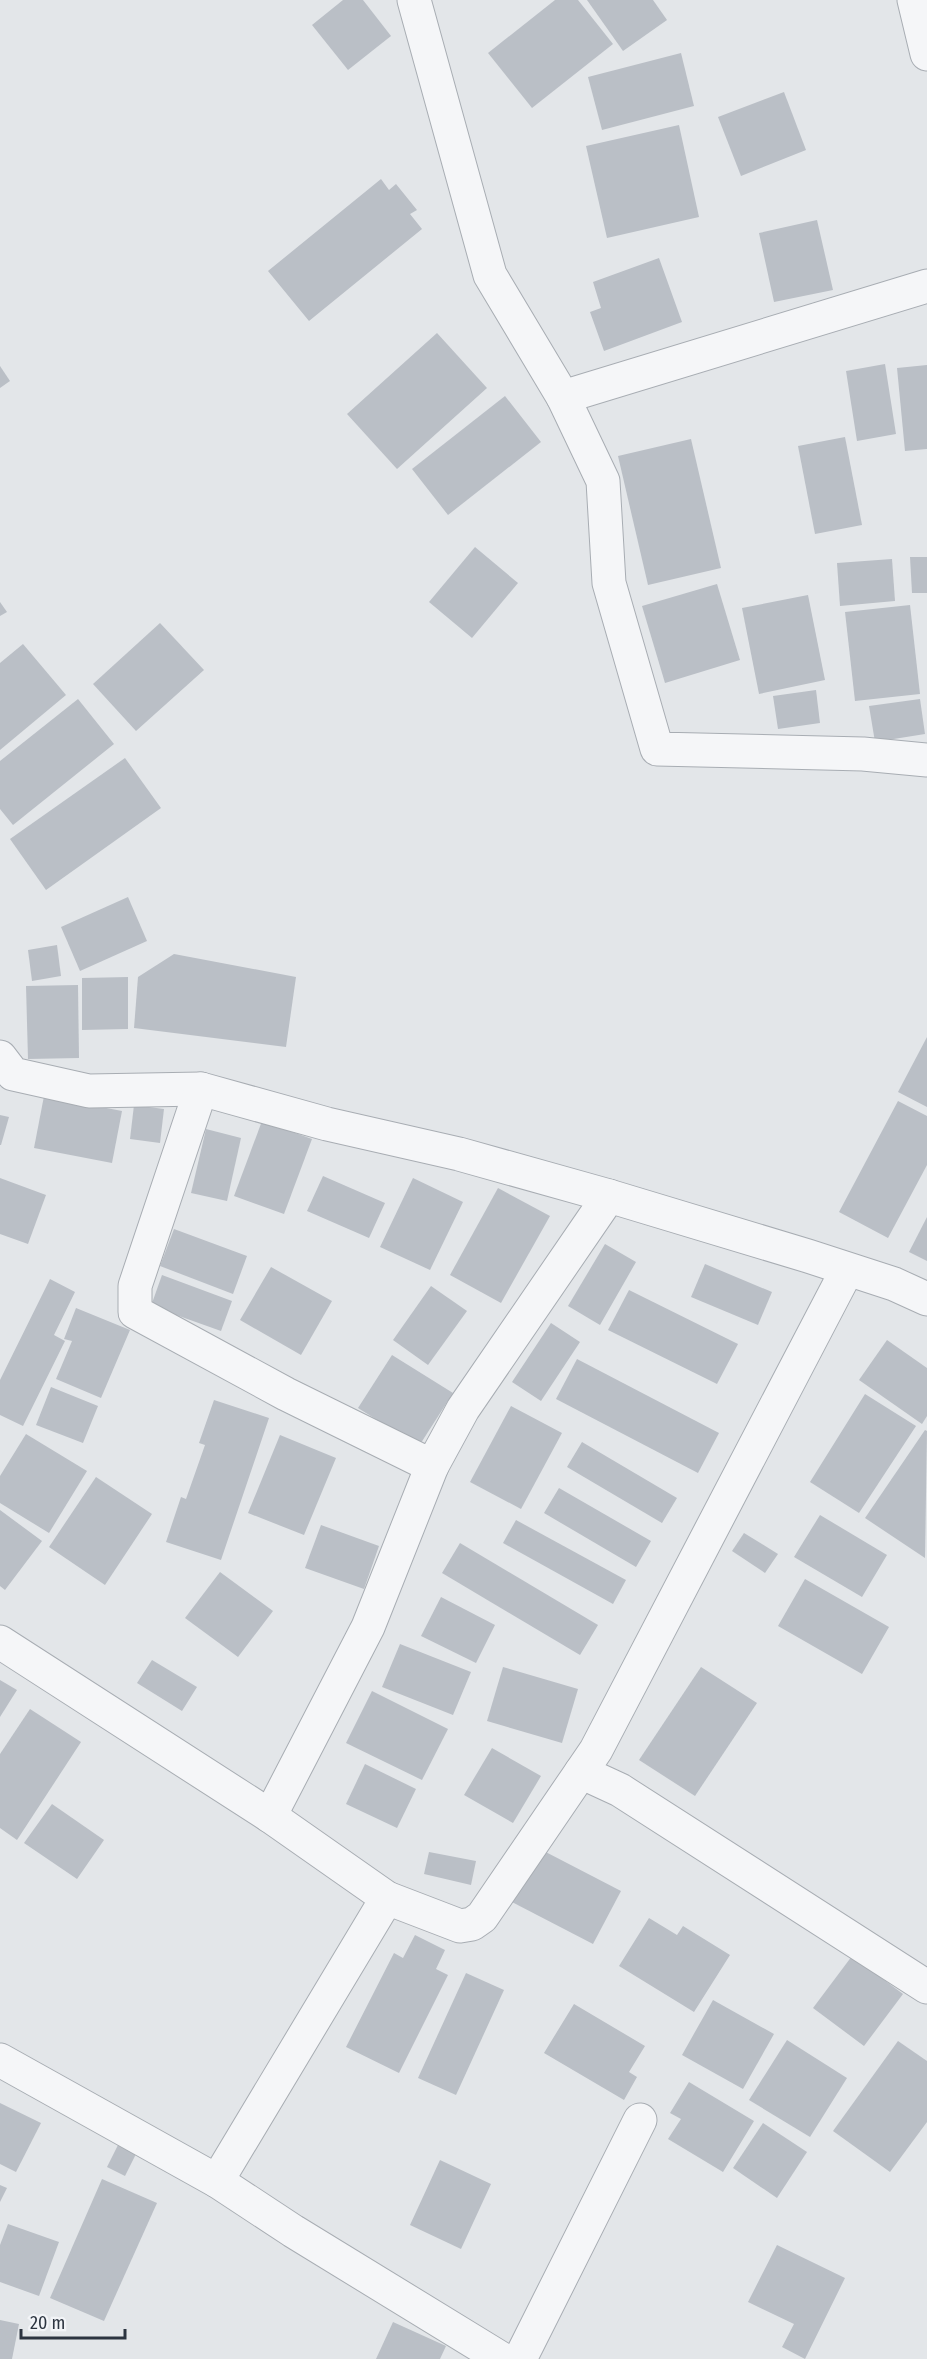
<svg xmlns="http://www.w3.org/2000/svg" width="927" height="2359" viewBox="0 0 927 2359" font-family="'Fira Sans Condensed',sans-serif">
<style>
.building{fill:#babfc6}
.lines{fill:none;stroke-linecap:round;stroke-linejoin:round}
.minor-casing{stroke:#a8adb3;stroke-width:35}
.minor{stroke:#f5f6f8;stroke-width:33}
</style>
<rect width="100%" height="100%" fill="#e3e6e9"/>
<g class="building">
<path d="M343 0H363L391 36 348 70 312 25Z"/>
<path d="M555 0H578L613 44 532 108 488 53Z"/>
<path d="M587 0H653L667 20 623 51Z"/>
<path d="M681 53 694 106 602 130 588 77Z"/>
<path d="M784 92 806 150 741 176 718 117Z"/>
<path d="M679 125 699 217 607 238 586 146Z"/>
<path d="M381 179 389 190 396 184 417 210 410 214 422 229 309 321 268 271Z"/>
<path d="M817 220 833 290 774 302 759 233Z"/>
<path d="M659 258 682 322 604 351 590 312 601 308 593 282Z"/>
<path d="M437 333 487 388 397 469 347 414Z"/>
<path d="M885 364 896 434 857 441 846 371Z"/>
<path d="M927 365V449L905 451 897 368Z"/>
<path d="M0 366 10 381 0 388Z"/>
<path d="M505 396 541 442 448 515 412 469Z"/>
<path d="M845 437 862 525 815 534 798 446Z"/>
<path d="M691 439 721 568 648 585 618 456Z"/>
<path d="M475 547 518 583 472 638 429 602Z"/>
<path d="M910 557H927V593H912Z"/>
<path d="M892 559 895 601 840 606 837 563Z"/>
<path d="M717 584 740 660 665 683 642 606Z"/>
<path d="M808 595 825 680 759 694 742 608Z"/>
<path d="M0 602 7 612 0 616Z"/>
<path d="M910 605 920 694 855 701 845 612Z"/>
<path d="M160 623 204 670 136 731 93 684Z"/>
<path d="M23 644 66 695 0 750V663Z"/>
<path d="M816 690 820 723 778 729 773 696Z"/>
<path d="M78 699 114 744 13 825 0 809V761Z"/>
<path d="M920 699 925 734 875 742 869 706Z"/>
<path d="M125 758 161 808 46 890 10 839Z"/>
<path d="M128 897 147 941 80 971 61 927Z"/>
<path d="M57 945 61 976 32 981 28 950Z"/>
<path d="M174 954 296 977 286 1047 134 1028 138 977Z"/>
<path d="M128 977V1029L82 1030V978Z"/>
<path d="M78 985 79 1058 28 1059 26 986Z"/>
<path d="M927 1037V1107L898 1092Z"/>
<path d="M44 1096 122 1111 112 1163 34 1148Z"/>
<path d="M898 1101 927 1116V1165L888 1238 839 1212Z"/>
<path d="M134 1105 164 1109 160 1143 130 1139Z"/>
<path d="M0 1115 9 1117 1 1145H0Z"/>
<path d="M262 1121 312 1139 284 1214 234 1196Z"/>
<path d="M206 1129 241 1138 227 1201 191 1193Z"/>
<path d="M323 1176 385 1203 369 1238 307 1211Z"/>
<path d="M0 1178 46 1195 28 1244 0 1234Z"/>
<path d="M413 1178 463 1202 430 1270 380 1247Z"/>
<path d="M498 1188 550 1216 501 1303 450 1275Z"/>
<path d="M927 1217V1261L909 1252Z"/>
<path d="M174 1229 247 1256 233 1294 160 1266Z"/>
<path d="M605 1244 636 1262 600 1325 568 1306Z"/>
<path d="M705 1264 772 1292 758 1325 691 1297Z"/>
<path d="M271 1267 332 1301 301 1355 240 1320Z"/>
<path d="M162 1275 232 1301 221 1331 151 1306Z"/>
<path d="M50 1279 75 1292 54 1335 65 1341 23 1426 0 1415V1380Z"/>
<path d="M431 1286 467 1311 428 1365 393 1340Z"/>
<path d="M629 1290 738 1344 717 1384 608 1330Z"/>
<path d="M76 1308 130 1330 101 1398 56 1379 72 1341 64 1339Z"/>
<path d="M551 1323 580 1342 541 1401 512 1382Z"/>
<path d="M887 1340 927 1368V1416L922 1424 859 1380Z"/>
<path d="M392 1355 453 1393 419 1446 358 1408Z"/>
<path d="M577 1359 719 1433 698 1473 556 1399Z"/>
<path d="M51 1387 98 1406 83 1443 36 1425Z"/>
<path d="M865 1394 916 1426 859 1513 810 1482Z"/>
<path d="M214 1400 269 1418 221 1560 166 1542 181 1497 186 1499 205 1445 199 1443Z"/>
<path d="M511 1406 562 1433 521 1509 470 1482Z"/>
<path d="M925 1430 927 1431 925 1558 865 1518Z"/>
<path d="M26 1434 87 1471 49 1533 0 1503V1476Z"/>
<path d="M280 1435 336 1458 304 1535 248 1513Z"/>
<path d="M582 1442 677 1498 662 1523 567 1467Z"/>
<path d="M96 1477 152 1514 105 1585 49 1547Z"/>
<path d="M559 1488 651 1541 636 1567 544 1513Z"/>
<path d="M0 1510 42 1541 5 1590 0 1586Z"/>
<path d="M820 1515 887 1555 862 1597 794 1557Z"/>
<path d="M516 1520 626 1580 613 1604 503 1543Z"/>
<path d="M321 1525 379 1546 364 1589 305 1568Z"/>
<path d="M744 1533 778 1554 765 1573 732 1551Z"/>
<path d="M460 1543 598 1625 580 1655 442 1573Z"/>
<path d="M220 1572 273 1611 238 1657 185 1618Z"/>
<path d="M805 1579 889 1627 862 1674 778 1626Z"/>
<path d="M441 1597 495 1625 476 1663 421 1636Z"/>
<path d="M400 1644 471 1672 453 1715 382 1687Z"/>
<path d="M152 1660 197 1687 182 1711 137 1683Z"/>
<path d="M503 1667 578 1689 562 1743 487 1721Z"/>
<path d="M701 1667 757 1703 695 1796 639 1760Z"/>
<path d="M0 1680 17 1690 0 1717Z"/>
<path d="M372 1691 448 1729 422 1780 346 1743Z"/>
<path d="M30 1709 81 1742 17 1840 0 1828V1754Z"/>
<path d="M492 1748 541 1776 513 1823 464 1795Z"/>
<path d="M365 1764 416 1789 397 1828 346 1804Z"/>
<path d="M52 1804 104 1840 77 1879 24 1843Z"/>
<path d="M538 1848 621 1891 593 1944 510 1901Z"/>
<path d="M429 1852 476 1861 471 1885 424 1874Z"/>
<path d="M649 1918 677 1935 683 1926 730 1955 694 2012 619 1966Z"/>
<path d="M415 1935 445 1950 436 1969 448 1975 399 2073 346 2047 394 1953 403 1958Z"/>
<path d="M852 1956 903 1994 864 2046 813 2008Z"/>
<path d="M466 1973 504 1990 456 2095 418 2078Z"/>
<path d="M713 2000 774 2034 743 2089 682 2055Z"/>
<path d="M574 2004 645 2046 629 2072 637 2077 624 2100 544 2053Z"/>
<path d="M787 2040 847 2078 810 2137 749 2100Z"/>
<path d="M898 2041 927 2061V2122L890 2172 833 2131Z"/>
<path d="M689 2082 754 2121 723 2172 668 2139 681 2119 670 2113Z"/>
<path d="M0 2103 41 2123 16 2172 0 2164Z"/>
<path d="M763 2123 807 2152 777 2198 733 2168Z"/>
<path d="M119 2143 137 2152 125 2176 107 2167Z"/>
<path d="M440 2160 491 2184 461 2249 410 2225Z"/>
<path d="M102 2179 157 2203 104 2321 50 2298Z"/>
<path d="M0 2185 7 2188 0 2202Z"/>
<path d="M8 2224 59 2242 39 2296 0 2282V2245Z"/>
<path d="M777 2245 845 2278 805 2359 782 2347 794 2324 748 2302Z"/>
<path d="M0 2320 19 2324 12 2359H0Z"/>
<path d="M393 2322 446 2346 440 2359H376Z"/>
</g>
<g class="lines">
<defs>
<g id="minor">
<path d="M414 0 490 275 563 397 927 286"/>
<path d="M914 0 927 54"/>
<path d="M563 397 603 481 609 583 657 749 863 754 927 760"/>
<path d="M0 1057 13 1074 89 1091 201 1089 327 1124 459 1154 609 1196 808 1256 894 1284 927 1299"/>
<path d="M201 1089 135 1286V1312L286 1394 432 1466 463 1409 609 1196"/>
<path d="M847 1270 596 1750 581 1772 620 1790 927 1987"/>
<path d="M0 1642 270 1816 387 1898 460 1926 472 1924 482 1917 581 1772"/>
<path d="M270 1816 368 1627 432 1466"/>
<path d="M0 2060 217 2181 387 1898"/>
<path d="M217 2181 293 2231 502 2359"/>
<path d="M520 2359 640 2120"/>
</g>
</defs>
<use href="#minor" class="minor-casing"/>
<use href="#minor" class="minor"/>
</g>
<path d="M21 2329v9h104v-9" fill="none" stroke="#2c3440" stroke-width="3"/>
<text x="30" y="2329" font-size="18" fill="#2c3440" stroke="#f2f4f7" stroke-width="4.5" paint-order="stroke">20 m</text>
</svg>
